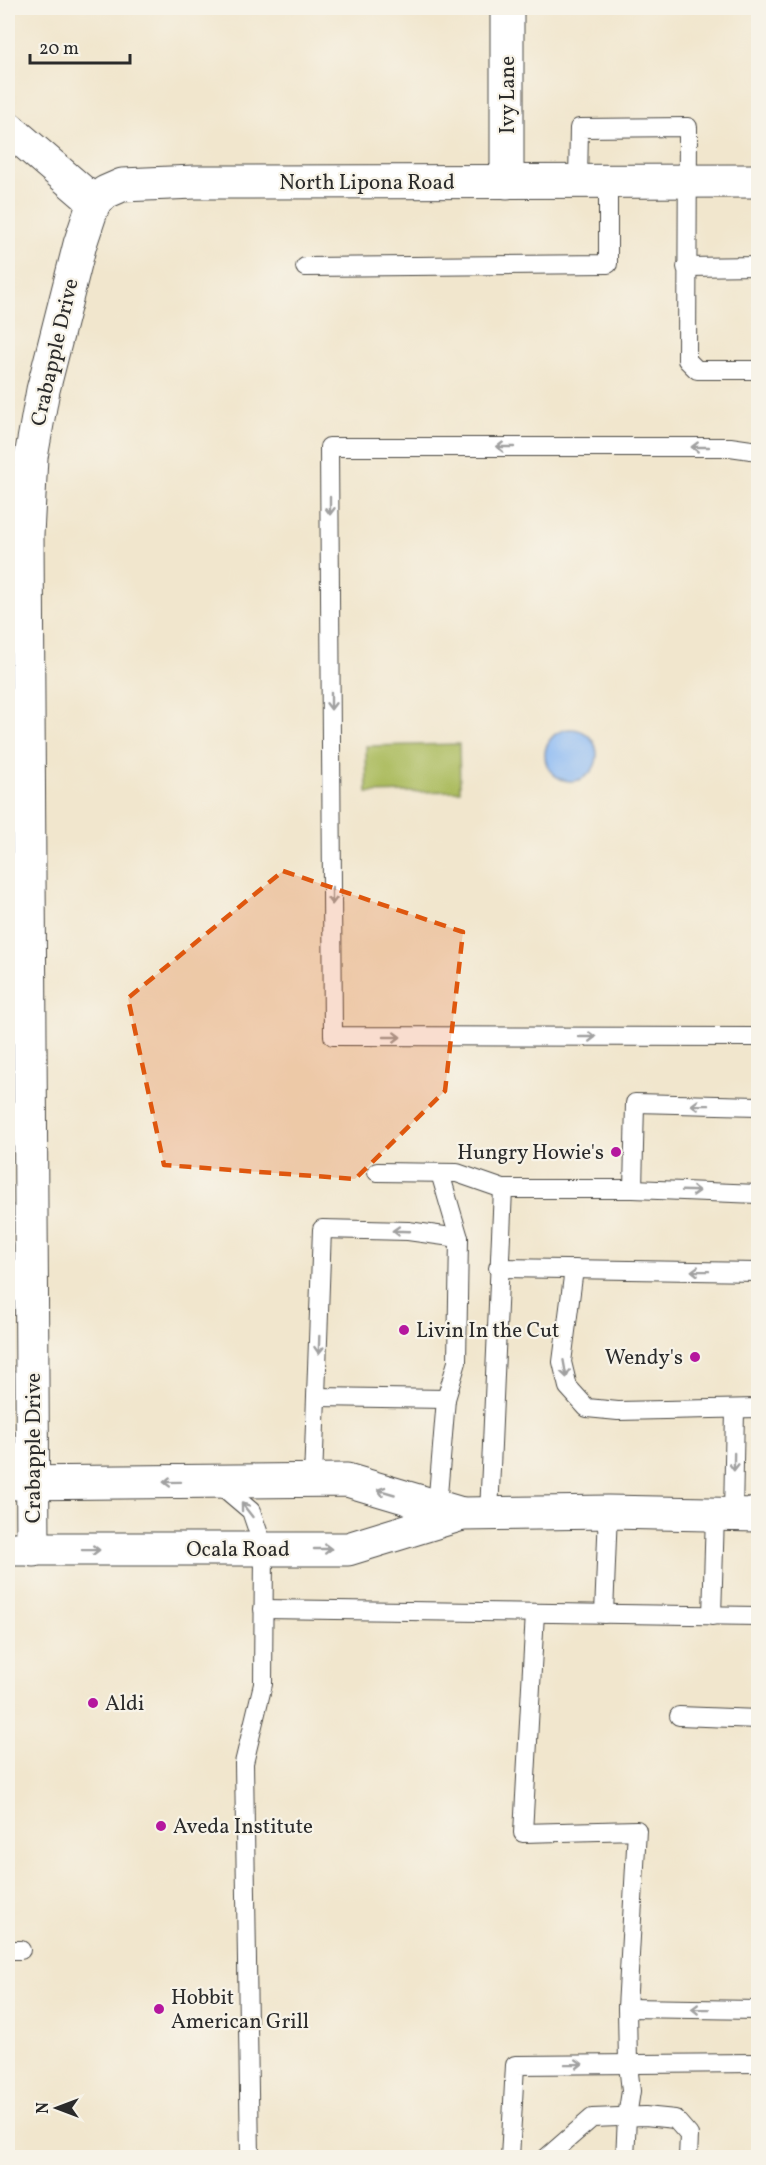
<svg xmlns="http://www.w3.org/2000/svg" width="766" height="2165" viewBox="0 0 766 2165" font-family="Vollkorn,serif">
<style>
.green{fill:#acbc5f;stroke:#6c7445;stroke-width:1.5}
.water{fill:#88b8f4;stroke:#5a7290;stroke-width:1.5}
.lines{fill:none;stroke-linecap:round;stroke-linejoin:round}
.lane-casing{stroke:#494743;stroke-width:20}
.street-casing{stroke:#494743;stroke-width:35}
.secondary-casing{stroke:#494743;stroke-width:35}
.lane{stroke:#fff;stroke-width:18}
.street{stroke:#fff;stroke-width:33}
.secondary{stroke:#fff;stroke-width:33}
.oneway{stroke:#a0a0a0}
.marked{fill:#df570e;fill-opacity:0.2;stroke:#df570e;stroke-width:4.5;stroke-dasharray:12 8;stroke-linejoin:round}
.poi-dot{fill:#b5179e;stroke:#f7f3e8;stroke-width:2}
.labels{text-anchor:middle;stroke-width:4.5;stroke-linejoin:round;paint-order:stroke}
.street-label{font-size:21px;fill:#2b2b2b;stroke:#f7f3e8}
.poi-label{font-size:21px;fill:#2b2b2b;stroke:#f7f3e8;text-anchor:start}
</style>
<rect width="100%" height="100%" fill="#f7f3e8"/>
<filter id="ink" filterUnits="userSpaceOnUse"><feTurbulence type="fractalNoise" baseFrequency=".0167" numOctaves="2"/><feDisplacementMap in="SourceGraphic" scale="12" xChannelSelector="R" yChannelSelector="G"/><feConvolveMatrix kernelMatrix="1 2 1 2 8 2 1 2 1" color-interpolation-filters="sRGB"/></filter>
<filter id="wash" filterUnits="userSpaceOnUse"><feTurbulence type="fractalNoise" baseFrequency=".008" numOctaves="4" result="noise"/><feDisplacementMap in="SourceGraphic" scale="24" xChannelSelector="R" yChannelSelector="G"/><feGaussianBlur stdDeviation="1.35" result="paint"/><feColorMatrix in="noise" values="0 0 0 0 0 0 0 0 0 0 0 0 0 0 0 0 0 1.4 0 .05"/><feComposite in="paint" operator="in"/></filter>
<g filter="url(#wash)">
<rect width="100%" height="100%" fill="#f1e6cd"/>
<path class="green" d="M459 744 460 791 367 793 366 746Z"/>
<circle class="water" cx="571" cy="755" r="26"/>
</g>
<g filter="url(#ink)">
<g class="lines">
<defs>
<g id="lane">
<path d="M578 182 579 128 688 127 687 360 697 370H758"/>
<path d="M305 267 608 264V181"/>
<path d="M686 267 758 266"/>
<path d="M758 451 730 447H329L333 1036 758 1037"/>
<path d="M377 1172 457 1173 503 1189"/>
<path d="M633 1189 635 1103 758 1106"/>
<path d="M498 1268 758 1272"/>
<path d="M574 1269 562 1362 568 1387 587 1408 618 1411 758 1408"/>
<path d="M317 1397 446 1399"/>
<path d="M313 1480 322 1229 408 1231 459 1238"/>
<path d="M218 1483 251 1511 264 1549 263 1684 244 1763 250 2158"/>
<path d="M437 1507 446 1399 457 1362 459 1238 440 1173"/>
<path d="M489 1514 503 1189H633L758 1194"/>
<path d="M733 1515 735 1409"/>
<path d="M263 1609 758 1616"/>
<path d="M535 1613 523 1833 637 1830 627 2008 628 2064 631 2091 627 2117 625 2158"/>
<path d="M604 1614 608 1512"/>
<path d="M712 1616 715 1514"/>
<path d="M679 1716 758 1719"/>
<path d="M8 1950H21"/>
<path d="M627 2008 758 2010"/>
<path d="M510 2158 515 2065 758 2063"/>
<path d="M546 2158 592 2118 645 2116 675 2119 689 2135 688 2158"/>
</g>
<g id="street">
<path d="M507 8V182"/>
<path d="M8 128 94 202"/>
<path d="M94 202 106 192 122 185 195 182 758 181"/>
<path d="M33 1550 27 535 31 457 43 390 80 244 94 202"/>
</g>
<g id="secondary">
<path d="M8 1483 347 1480 462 1514"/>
<path d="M8 1549H348L462 1514 608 1512 758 1515"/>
</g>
</defs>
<use href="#lane" class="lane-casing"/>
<use href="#street" class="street-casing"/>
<use href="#secondary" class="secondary-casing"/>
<use href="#lane" class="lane"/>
<use href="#street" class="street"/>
<use href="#secondary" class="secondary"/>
</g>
<defs><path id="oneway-shaft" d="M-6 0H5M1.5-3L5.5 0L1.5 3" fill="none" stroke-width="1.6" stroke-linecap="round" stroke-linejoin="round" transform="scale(1.5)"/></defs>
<g class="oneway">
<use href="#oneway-shaft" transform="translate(505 447) rotate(180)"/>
<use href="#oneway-shaft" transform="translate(700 447) rotate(180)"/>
<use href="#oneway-shaft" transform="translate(330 506) rotate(90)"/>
<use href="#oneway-shaft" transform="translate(331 701) rotate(90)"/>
<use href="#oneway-shaft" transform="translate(332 896) rotate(90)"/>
<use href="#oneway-shaft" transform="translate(392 1037)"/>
<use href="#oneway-shaft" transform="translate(587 1037)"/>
<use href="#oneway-shaft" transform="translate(700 1105) rotate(-179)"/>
<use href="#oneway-shaft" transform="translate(691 1191) rotate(2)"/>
<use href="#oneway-shaft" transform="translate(401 1231) rotate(-178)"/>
<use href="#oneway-shaft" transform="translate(700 1271) rotate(-179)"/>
<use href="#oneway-shaft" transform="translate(319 1345) rotate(92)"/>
<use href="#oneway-shaft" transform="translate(565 1369) rotate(80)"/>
<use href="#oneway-shaft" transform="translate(734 1462) rotate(91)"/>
<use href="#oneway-shaft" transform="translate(172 1482) rotate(179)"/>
<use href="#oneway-shaft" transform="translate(386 1492) rotate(-164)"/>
<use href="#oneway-shaft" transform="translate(247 1510) rotate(-128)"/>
<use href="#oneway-shaft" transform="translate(323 1549)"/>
<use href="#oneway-shaft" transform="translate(91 1550)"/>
<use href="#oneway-shaft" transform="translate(700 2009) rotate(-179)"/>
<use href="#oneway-shaft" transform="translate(574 2064) rotate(-1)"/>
</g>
</g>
<path class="marked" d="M283 871 463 932 445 1091 355 1179 164 1165 128 998Z"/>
<g class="poi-dot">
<circle cx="616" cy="1152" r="6"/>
<circle cx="404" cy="1330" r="6"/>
<circle cx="695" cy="1357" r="6"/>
<circle cx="93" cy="1703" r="6"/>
<circle cx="161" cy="1826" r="6"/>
<circle cx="159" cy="2009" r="6"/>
</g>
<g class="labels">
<g class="street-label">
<text transform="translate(507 95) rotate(-90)" y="7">Ivy Lane</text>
<text x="367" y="189">North Lipona Road</text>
<text transform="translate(54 352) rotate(-77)" y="7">Crabapple Drive</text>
<text transform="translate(33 1448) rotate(-90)" y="7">Crabapple Drive</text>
<text x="238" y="1556">Ocala Road</text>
</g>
<g class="poi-label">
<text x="604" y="1159" text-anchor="end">Hungry Howie's</text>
<text x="416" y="1337">Livin In the Cut</text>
<text x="683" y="1364" text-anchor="end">Wendy's</text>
<text x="105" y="1710">Aldi</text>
<text x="173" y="1833">Aveda Institute</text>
<text x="171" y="2004">Hobbit<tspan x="171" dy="24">American Grill</tspan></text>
</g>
</g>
<rect width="766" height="2165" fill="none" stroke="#f7f3e8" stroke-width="30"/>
<g transform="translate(57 2108) rotate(270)" stroke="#f7f3e8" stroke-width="4.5" paint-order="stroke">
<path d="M0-4.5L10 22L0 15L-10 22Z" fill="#2b2b2b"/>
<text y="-9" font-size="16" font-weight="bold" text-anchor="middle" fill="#2b2b2b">N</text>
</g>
<path d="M30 54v9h100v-9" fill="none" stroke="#2b2b2b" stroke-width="3"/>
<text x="39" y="54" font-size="18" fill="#2b2b2b" stroke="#f7f3e8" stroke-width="4.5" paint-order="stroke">20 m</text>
</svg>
